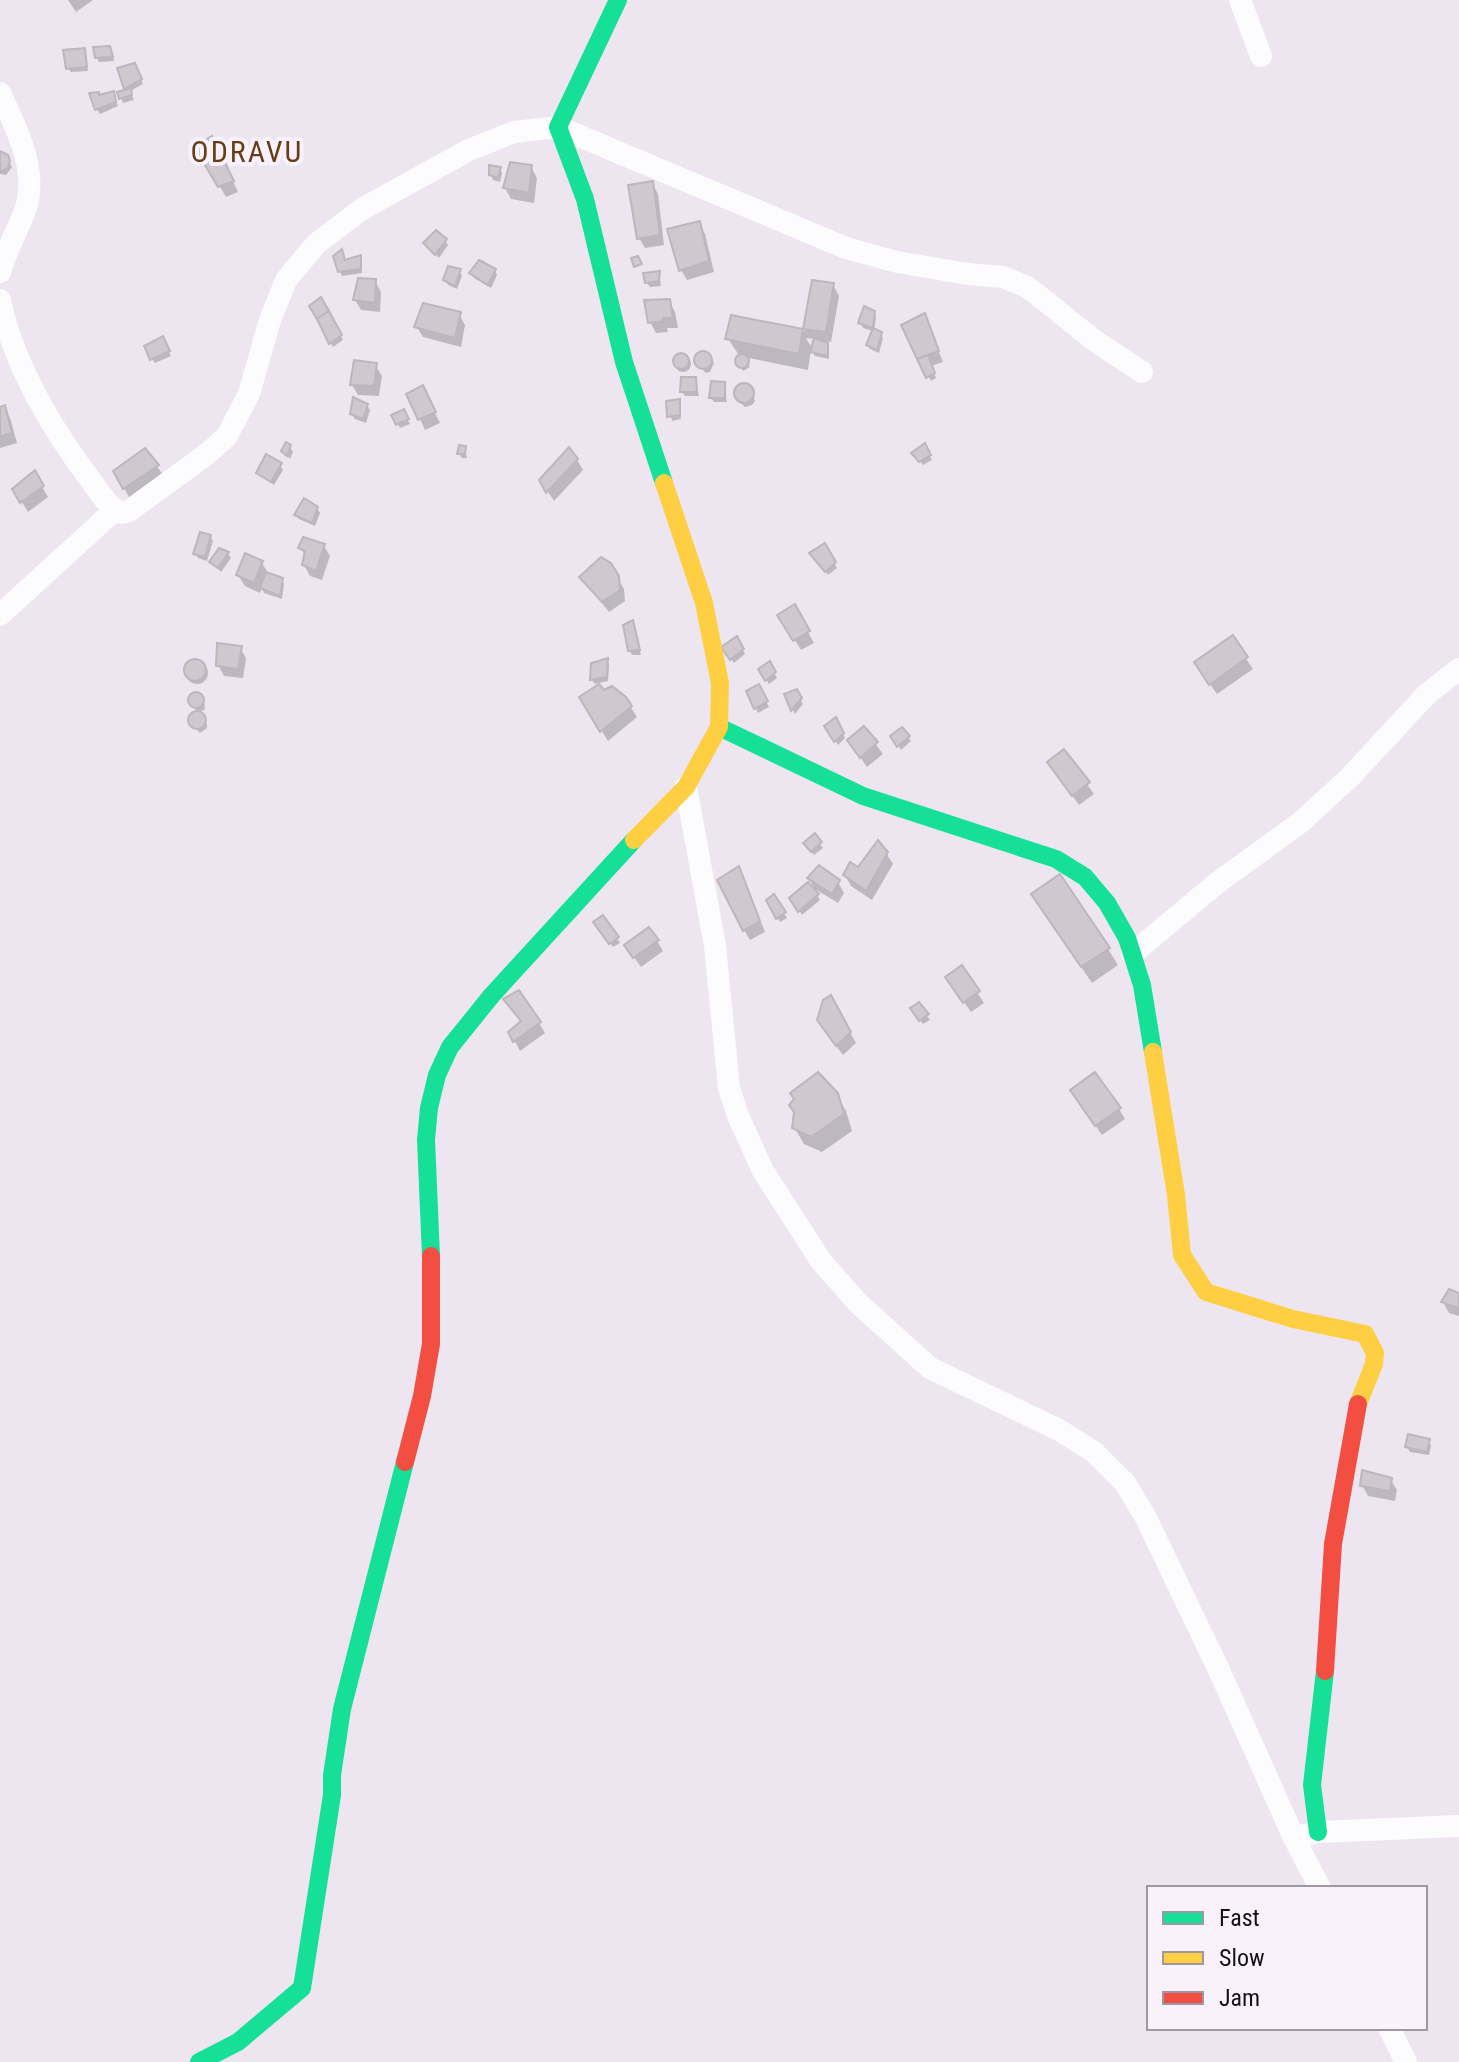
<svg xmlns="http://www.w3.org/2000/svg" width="1459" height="2062" viewBox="0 0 1459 2062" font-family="'Roboto Condensed',sans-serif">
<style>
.shadow{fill:#0003;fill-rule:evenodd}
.building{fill:#cfc8cf;stroke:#bdb6bd;stroke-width:2}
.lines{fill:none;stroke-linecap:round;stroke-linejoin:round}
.street{stroke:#fcfbfd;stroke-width:22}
.fast{stroke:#16e098;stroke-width:18}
.slow{stroke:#ffcf43;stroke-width:18}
.jam{stroke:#f24e42;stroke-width:18}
.labels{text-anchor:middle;stroke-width:8;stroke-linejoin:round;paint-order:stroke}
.quarter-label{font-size:30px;letter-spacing:2px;fill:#683d15;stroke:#f9f2fd}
</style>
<rect width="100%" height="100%" fill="#ede6f1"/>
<g class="shadow">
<path d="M68 0H93L76 12Z"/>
<path d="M84 50 88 71 71 72 68 68Z"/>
<path d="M112 53 114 61 99 62 97 58Z"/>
<path d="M137 70 143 84 130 91 134 100 123 103 119 93 127 91 126 88Z"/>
<path d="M113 94 118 106 100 114 97 109 100 97Z"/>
<path d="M197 148 218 149 238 192 226 197Z"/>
<path d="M0 153 4 154 12 167 6 175 0 174Z"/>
<path d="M531 167 537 178 534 203 511 199 505 188Z"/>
<path d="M500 169 502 173 500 182 493 180 491 175Z"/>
<path d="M652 183 658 194 664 245 645 248 639 238Z"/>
<path d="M699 223 705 234 714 272 687 280 681 270Z"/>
<path d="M445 240 448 245 439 258 429 247Z"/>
<path d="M360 258 362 273 342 276 340 271 345 262Z"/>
<path d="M495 270 497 275 491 288 474 278 471 273Z"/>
<path d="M459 271 462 276 457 289 448 285 446 280Z"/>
<path d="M659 273 661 286 650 287 647 283Z"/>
<path d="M375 281 381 292 380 312 361 310 355 300Z"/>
<path d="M813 283 833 285 839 296 831 342 818 340 827 345 829 359 815 356 811 349 808 370 744 357 750 367 743 371 737 361 739 355 728 339 732 317 805 331ZM806 338 816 339 813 350Z"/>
<path d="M320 300 343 340 333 347 312 306Z"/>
<path d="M669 301 675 312 678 328H667L668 332 656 333 650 322Z"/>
<path d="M873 312 876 317 874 331 883 338 879 353 870 349 868 345 873 331 863 328 861 323Z"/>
<path d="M459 314 465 325 461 347 423 337 417 327Z"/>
<path d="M924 316 943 362 931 366 936 378 931 381 919 359Z"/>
<path d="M162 339 171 356 155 363 152 359Z"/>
<path d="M700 353 707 354 714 363 710 372 706 373 697 364V356Z"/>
<circle cx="683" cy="364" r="8"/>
<path d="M375 365 382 376 379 396 358 395 352 385Z"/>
<path d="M695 379 699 396H685L682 392Z"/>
<path d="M724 384 727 402H714L711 398Z"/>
<path d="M745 385 751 391 755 401 752 405 745 407 737 399 738 388Z"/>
<path d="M428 398 440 423 425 430 420 419Z"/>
<path d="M679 401 681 419 672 421 668 402Z"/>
<path d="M367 406 370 410 366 423 355 419 352 414Z"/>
<path d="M4 408 10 418 17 443 0 448V409Z"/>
<path d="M403 412 410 424 400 428 394 416Z"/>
<path d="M924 446 932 460 923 465 917 458Z"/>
<path d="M290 447 293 452 290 459 283 451Z"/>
<path d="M465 448 467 458H462L459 454Z"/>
<path d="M145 451 164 476 130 499 115 472Z"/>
<path d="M577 460 583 470 554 501 541 481Z"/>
<path d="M280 465 283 470 274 485 259 473Z"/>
<path d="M34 473 48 497 28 512 14 489Z"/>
<path d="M317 508 320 513 315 526 299 519 296 515Z"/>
<path d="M210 536 213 541 207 561 198 558 195 553Z"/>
<path d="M324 546 330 556 322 580 310 576 304 565 306 557 301 548Z"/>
<path d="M824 546 837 568 828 575 815 558Z"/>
<path d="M220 550 228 554 231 558 221 572 211 562Z"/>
<path d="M262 563 268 573 282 580 284 584 282 599 264 593 262 588 260 593 245 586 238 575Z"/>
<path d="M610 565 624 589 625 601 609 612 581 577Z"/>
<path d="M794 607 814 643 801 650 780 616Z"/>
<path d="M634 627 641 655H632L630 651Z"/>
<path d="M736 638 745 654 734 663 723 647Z"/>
<path d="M1232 638 1253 669 1217 694 1202 673Z"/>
<path d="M240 648 246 658 243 678 224 676 218 665Z"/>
<path d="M607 661 609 665 608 681 595 684 592 680 593 664Z"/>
<circle cx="197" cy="673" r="11"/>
<path d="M769 663 777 678 769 684 760 669Z"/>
<path d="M758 686 769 707 758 713 748 692Z"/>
<path d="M796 691 803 704 795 714 786 695Z"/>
<path d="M604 692 625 698 637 717 608 741 582 698Z"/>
<path d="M198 694 204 701 205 709 202 711 196 710 191 701 192 696Z"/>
<path d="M199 714 207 724V728L200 733 191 723 193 715Z"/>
<path d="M836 720 845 738 838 745 827 727Z"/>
<path d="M864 729 883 754 867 767 856 751Z"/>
<path d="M893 736 908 737 911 741 901 750Z"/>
<path d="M1064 752 1094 794 1079 805 1049 763Z"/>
<path d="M814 836 823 848 814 855 808 848Z"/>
<path d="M886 853 893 864 872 900 851 886 845 875Z"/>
<path d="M739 868 765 932 750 940 744 930Z"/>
<path d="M809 879 838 882 844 893 838 903 815 889Z"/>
<path d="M817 895 820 900 802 915 792 898Z"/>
<path d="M774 897 787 918 780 922 768 901Z"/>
<path d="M1043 911 1108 949 1118 965 1092 983Z"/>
<path d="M598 927 617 938 620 943 613 947Z"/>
<path d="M657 941 663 951 641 967 633 956Z"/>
<path d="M961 968 984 1003 971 1012 954 988Z"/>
<path d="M830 998 856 1043 843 1055 825 1031Z"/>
<path d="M918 1005 930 1020 923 1024 912 1009Z"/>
<path d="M539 1023 545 1033 520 1051 510 1032Z"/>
<path d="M836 1094 846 1111 852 1131 822 1152 804 1144 794 1127Z"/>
<path d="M1078 1101 1119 1109 1125 1119 1102 1135Z"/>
<path d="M1459 1295V1316L1449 1313 1443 1302Z"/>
<path d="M1429 1441 1431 1446 1429 1455 1410 1452 1407 1447Z"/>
<path d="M1390 1479 1397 1490 1395 1501 1368 1496 1362 1485Z"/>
</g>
<g class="building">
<path d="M110 46 113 57 95 58 93 47Z"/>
<path d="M85 48 87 67 66 69 63 50Z"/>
<path d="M135 63 142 79 124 89 117 68Z"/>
<path d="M131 88 132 95 119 99 117 92Z"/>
<path d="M114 91 116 102 95 110 89 93 99 92V95Z"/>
<path d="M212 136 234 181 218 187 194 147Z"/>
<path d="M0 151 8 155 10 161 8 168 2 171H0Z"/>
<path d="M510 162 532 165 529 193 503 188Z"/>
<path d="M489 165 501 167 498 178 489 175Z"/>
<path d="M653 181 660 235 637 239 628 185Z"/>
<path d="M700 221 709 261 679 271 667 229Z"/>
<path d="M436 230 447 239 435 255 423 243Z"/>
<path d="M342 249 345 260 361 255V269L338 272 333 256Z"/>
<path d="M638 256 642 264 634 267 631 258Z"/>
<path d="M479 260 496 269 488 285 469 273Z"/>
<path d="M448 266 461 269 455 286 443 280Z"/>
<path d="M660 271 659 281 645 283 643 273Z"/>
<path d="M358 278 376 279 375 303 353 300Z"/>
<path d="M812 280 834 283 826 332 803 329Z"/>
<path d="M321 297 329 311 317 319 309 306Z"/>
<path d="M670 299 673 318H663V321L648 323 644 300Z"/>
<path d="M423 303 461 312 455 338 414 327Z"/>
<path d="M864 306 875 311 873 328 858 323Z"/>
<path d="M329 311 342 335 329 344 317 319Z"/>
<path d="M925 313 939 351 917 359 901 325Z"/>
<path d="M731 315 803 329 799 354 725 339Z"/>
<path d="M873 328 882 332 877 350 866 345Z"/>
<path d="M163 336 170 351 150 360 144 346Z"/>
<path d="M814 338 828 343V356L810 352Z"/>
<circle cx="703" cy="360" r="9"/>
<circle cx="681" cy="361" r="8"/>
<circle cx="742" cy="361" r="7"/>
<path d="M928 355 935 373 926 378 917 359Z"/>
<path d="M354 360 377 363 374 386 350 385Z"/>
<path d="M681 377H696L697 392H680Z"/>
<path d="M711 381 725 382V398H709Z"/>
<circle cx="744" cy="393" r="10"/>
<path d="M423 385 436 412 418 420 406 394Z"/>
<path d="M353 397 368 404 363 419 350 414Z"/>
<path d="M680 399V415L667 417 666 401Z"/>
<path d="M5 405 12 433 0 436V407Z"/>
<path d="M404 409 409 419 396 425 391 415Z"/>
<path d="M286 442 291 445 287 456 281 451Z"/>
<path d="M925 443 931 455 919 462 911 453Z"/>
<path d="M459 445 466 446 465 454H457Z"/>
<path d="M569 447 578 459 546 493 539 480Z"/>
<path d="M145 448 159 465 123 489 113 471Z"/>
<path d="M266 454 282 463 271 482 256 473Z"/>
<path d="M35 470 44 486 20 503 12 489Z"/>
<path d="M304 498 318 507 312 523 294 515Z"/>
<path d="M200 532 211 535 205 557 193 554Z"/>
<path d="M303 537 325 544 316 571 302 565 305 551 298 548Z"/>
<path d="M825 543 836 562 825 572 809 553Z"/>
<path d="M219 548 229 552 218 568 209 562Z"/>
<path d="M245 553 263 561 254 583 236 575Z"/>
<path d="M601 557 611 563 619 576 620 590 602 602 579 577Z"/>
<path d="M266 572 283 578 280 596 260 588Z"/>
<path d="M795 604 810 631 793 641 777 615Z"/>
<path d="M633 620 640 650 628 651 623 625Z"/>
<path d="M1233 635 1248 657 1209 685 1194 662Z"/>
<path d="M737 636 744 649 730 660 721 647Z"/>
<path d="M217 643 242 646 238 669 216 666Z"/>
<path d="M608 658 607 677 590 680 591 663Z"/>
<circle cx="195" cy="670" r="11"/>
<path d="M770 661 776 672 765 681 758 669Z"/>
<path d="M599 684 604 690 612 686 626 697 632 706 600 732 579 697Z"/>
<path d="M759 684 768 701 754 709 746 691Z"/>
<path d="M797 689 802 698 791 711 784 694Z"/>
<circle cx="196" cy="700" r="8"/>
<circle cx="197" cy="720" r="9"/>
<path d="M836 717 844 733 834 742 824 726Z"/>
<path d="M864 726 878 742 860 758 847 740Z"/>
<path d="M902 727 910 736 897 747 890 736Z"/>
<path d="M1064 749 1090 782 1072 796 1047 762Z"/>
<path d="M815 833 822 842 811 852 803 843Z"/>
<path d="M878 840 888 852 866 891 843 875 850 862 858 867Z"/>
<path d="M819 865 840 880 832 894 807 878Z"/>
<path d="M739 866 760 921 743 931 717 880Z"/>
<path d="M1060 874 1110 948 1081 967 1031 894Z"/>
<path d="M808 882 819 894 798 912 789 898Z"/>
<path d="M774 894 786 912 776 919 766 900Z"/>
<path d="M603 915 619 937 609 944 593 922Z"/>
<path d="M649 927 659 940 633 958 624 945Z"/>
<path d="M962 965 980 991 963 1003 945 977Z"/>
<path d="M519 990 541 1022 513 1042 508 1032 521 1021 503 999Z"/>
<path d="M831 995 851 1032 836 1046 817 1020 823 1000Z"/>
<path d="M919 1002 929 1014 919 1021 910 1008Z"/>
<path d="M818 1072 838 1093 844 1114 811 1137 792 1128 794 1112 789 1105 794 1099 790 1093Z"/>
<path d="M1095 1072 1121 1108 1095 1126 1070 1090Z"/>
<path d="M1449 1289 1459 1293V1308L1441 1302Z"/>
<path d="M1408 1434 1430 1439 1427 1452 1405 1447Z"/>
<path d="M1362 1470 1392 1478 1390 1491 1360 1486Z"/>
</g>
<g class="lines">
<g class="street">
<path d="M1240 0 1261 56"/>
<path d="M0 93C16 127 38 170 26 208 18 230 6 250 0 272"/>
<path d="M0 300C13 364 53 431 92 482 101 494 108 507 122 513L129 511 207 454 227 436 249 394 270 320 286 280 316 244 362 209 469 150 514 132 558 127 846 248 897 262 968 274 1003 277 1029 288 1095 341 1142 372"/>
<path d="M0 615 115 510"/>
<path d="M686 787 715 946 729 1088 738 1116 763 1171 821 1261 859 1304 930 1368 1059 1430 1094 1452 1125 1483 1145 1516 1218 1668 1294 1838 1320 1888"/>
<path d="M1132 954 1217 883 1301 822 1350 777 1427 694 1459 669"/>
<path d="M1305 1835 1318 1832 1459 1826"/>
<path d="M1389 2028 1406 2062"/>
</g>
<g class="fast">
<path d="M618 0 558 127 585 199 624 362 664 483"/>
<path d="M719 727 863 796 1056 859 1085 877 1107 903 1127 938 1142 985 1153 1052"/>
<path d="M431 1256 426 1140 429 1108 437 1075 450 1047 492 995 634 840"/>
<path d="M1318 1832 1312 1785 1325 1671"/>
<path d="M199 2062 238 2042 302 1988 332 1795V1775L342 1709 405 1462"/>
</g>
<g class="slow">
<path d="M634 840 686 787 719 727 720 683 704 603 664 483"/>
<path d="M1153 1052 1176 1195 1182 1255 1206 1292 1293 1319 1365 1334 1375 1353 1374 1364 1358 1404"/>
</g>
<g class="jam">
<path d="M405 1462 422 1396 431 1344V1256"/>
<path d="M1325 1671 1333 1544 1358 1404"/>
</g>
</g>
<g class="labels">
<g class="quarter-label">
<text x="247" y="162">ODRAVU</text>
</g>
</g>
<rect x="1147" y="1886" width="280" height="144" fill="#f9f2fd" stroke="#9d98a1" stroke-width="2"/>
<rect x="1163" y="1912" width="40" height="12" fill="#16e098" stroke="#9d98a1" stroke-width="2"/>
<text x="1219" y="1926" font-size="24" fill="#141016">Fast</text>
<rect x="1163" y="1952" width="40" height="12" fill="#ffcf43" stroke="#9d98a1" stroke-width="2"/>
<text x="1219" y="1966" font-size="24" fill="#141016">Slow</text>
<rect x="1163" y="1992" width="40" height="12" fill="#f24e42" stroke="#9d98a1" stroke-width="2"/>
<text x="1219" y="2006" font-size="24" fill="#141016">Jam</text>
</svg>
